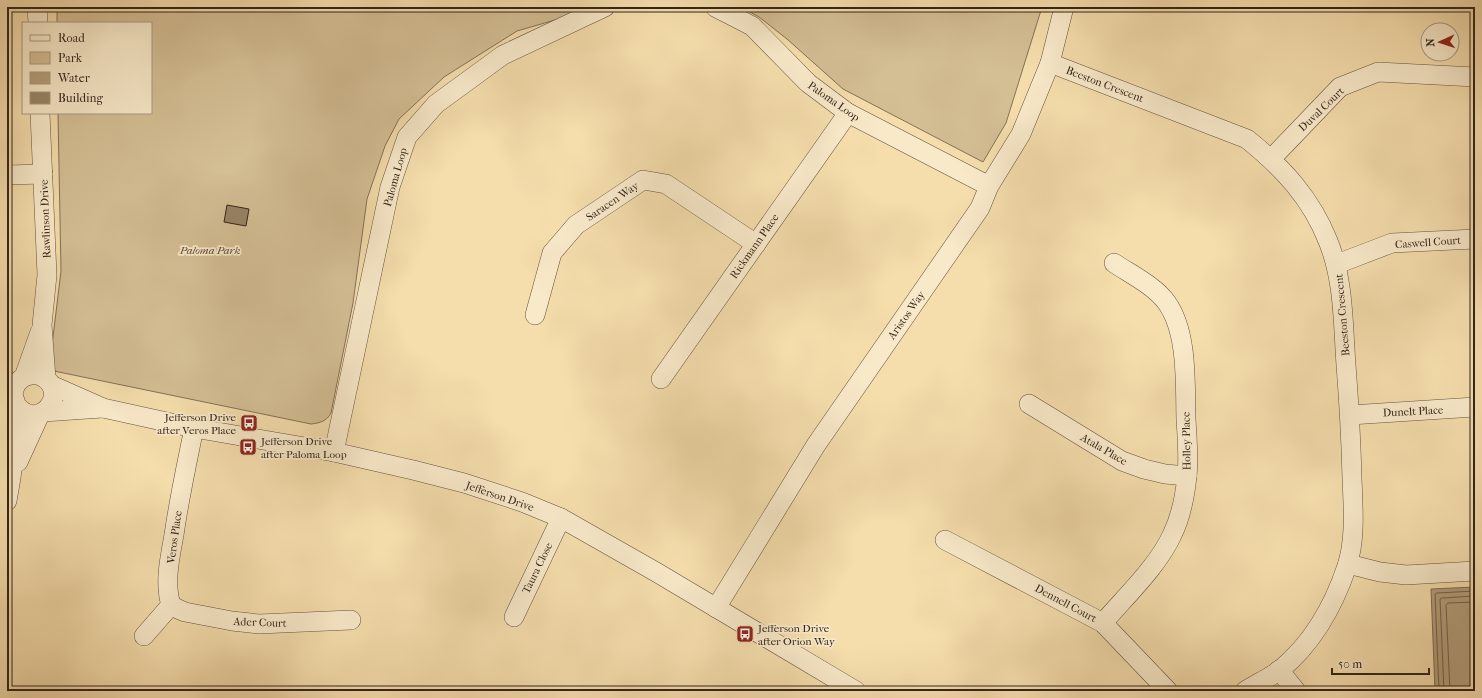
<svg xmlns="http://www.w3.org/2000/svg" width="1482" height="698" viewBox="0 0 1482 698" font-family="'IM FELL French Canon',serif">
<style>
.green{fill:#d4be94;stroke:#847158}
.water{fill:#b39e7b;stroke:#806d55}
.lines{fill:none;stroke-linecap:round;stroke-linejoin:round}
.shore{stroke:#73614c;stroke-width:1}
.building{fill:#988467;stroke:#33241d}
.minor-casing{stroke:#645241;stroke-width:20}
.minor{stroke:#f8e9c9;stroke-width:19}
.labels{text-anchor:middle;stroke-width:3.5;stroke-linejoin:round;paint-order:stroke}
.street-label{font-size:11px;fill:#33241d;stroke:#f8e9c9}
.park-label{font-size:11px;font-style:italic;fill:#5b4a3b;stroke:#f8e9c9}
.poi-label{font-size:11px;fill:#33241d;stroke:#f8e9c9;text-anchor:start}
</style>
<rect width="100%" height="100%" fill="#f5ddac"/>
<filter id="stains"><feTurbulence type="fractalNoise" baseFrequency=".005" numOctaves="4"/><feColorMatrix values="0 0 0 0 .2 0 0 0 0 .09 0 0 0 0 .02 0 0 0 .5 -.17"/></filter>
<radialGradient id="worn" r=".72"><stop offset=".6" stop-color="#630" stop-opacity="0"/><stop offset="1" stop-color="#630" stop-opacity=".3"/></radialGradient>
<g class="green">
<path d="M57 7H600L517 31 444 77 399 119 385 146 367 199 353 303 331 413C327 421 320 423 311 424L49 370 61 271 58 113H151V23H57Z"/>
<path d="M741 7H1042L1006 123 983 162 843 89 787 39 759 17Z"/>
</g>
<path class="water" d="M1475 587V691H1435L1431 589Z"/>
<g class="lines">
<g class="shore">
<path d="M1439 691 1435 594 1437 593 1475 591"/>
<path d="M1444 691 1440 599 1442 598 1475 596"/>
<path d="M1450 691 1446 605 1448 603 1475 602"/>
</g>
</g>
<path class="building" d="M227 205 249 209 246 226 224 222Z"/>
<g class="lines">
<defs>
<g id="minor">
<path d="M37 7 38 23"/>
<path d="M715 7 752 26 808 83 848 113 989 186"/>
<path d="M1050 63 1247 139C1283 168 1311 198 1328 241 1344 280 1343 324 1346 365 1349 403 1351 440 1352 478 1353 506 1356 538 1347 566 1334 605 1313 643 1280 670 1269 678 1256 684 1245 691"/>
<path d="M40 113 47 275 42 325 46 379"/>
<path d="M1271 159 1340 87 1378 72 1475 77"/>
<path d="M7 175 43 174"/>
<path d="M1337 264 1392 243 1475 239"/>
<path d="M535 315 552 253 576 225 643 180 666 184 756 244"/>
<path d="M24 377 40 332"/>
<path d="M661 379 848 113"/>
<path d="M51 385 103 408 194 428 334 452 413 470 464 483 522 502 561 518 656 572 856 691"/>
<path d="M1029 404 1122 461 1144 469 1165 474 1187 476"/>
<path d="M43 412 102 408"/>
<path d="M1350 415 1475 407"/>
<path d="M334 452 390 187 407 137 436 104 503 55 605 7"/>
<path d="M18 462 40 414"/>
<path d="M7 501C13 471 16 441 17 410 18 402 10 398 15 387 20 375 35 371 46 379 67 396 39 430 18 407"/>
<path d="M945 540 1103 623 1168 691"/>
<path d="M1348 564 1380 572 1406 575 1475 571"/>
<path d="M171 605 178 609 185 612 232 621 259 624 351 620"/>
<path d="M716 608 816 445 980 208 989 186 1021 134 1050 63 1064 7"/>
<path d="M514 617 561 518"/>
<path d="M1103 623C1125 597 1158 566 1172 535 1181 517 1185 496 1187 476 1189 458 1187 438 1186 419 1185 383 1188 333 1167 303 1155 286 1132 275 1114 263"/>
<path d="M144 636 171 605C164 583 170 557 174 535 179 499 187 463 194 428"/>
<path d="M1279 670 1296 691"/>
</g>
</defs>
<use href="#minor" class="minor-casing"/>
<use href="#minor" class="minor"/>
</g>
<defs>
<symbol id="bus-square" viewBox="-11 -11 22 22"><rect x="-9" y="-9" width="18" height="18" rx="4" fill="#8f2418" stroke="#f8e9c9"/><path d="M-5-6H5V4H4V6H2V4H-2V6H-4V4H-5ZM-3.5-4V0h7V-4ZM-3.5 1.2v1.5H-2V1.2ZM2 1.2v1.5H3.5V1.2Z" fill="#fff"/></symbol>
</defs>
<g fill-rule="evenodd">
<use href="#bus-square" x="239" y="413" width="20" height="20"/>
<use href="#bus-square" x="238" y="437" width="20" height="20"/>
<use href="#bus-square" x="735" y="624" width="20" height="20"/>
</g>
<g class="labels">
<g class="street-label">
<text transform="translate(1105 84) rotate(21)" y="4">Beeston Crescent</text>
<text transform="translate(834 101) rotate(35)" y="4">Paloma Loop</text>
<text transform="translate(1321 109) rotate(-44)" y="4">Duval Court</text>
<text transform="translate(395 177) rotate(-74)" y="4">Paloma Loop</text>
<text transform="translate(612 201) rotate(-34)" y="4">Saracen Way</text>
<text transform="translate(45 219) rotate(-92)" y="4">Rawlinson Drive</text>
<text transform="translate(1428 242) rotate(-4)" y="4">Caswell Court</text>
<text transform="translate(754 246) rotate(-55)" y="4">Rickmann Place</text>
<text transform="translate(906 315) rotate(-55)" y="4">Aristos Way</text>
<text transform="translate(1342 315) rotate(-95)" y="4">Beeston Crescent</text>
<text transform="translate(1413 411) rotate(-3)" y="4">Dunelt Place</text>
<text transform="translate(1186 441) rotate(-91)" y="4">Holley Place</text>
<text transform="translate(1104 449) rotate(30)" y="4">Atala Place</text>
<text transform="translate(500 496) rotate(19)" y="4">Jefferson Drive</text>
<text transform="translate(174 537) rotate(-82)" y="4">Veros Place</text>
<text transform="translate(537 568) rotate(-64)" y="4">Taura Close</text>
<text transform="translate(1066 603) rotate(28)" y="4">Dennell Court</text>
<text transform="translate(260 622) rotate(2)" y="4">Ader Court</text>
</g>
<g class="park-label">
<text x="210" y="254">Paloma Park</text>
</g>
<g class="poi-label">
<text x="236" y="421" text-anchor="end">Jefferson Drive<tspan x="236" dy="13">after Veros Place</tspan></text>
<text x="261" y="445">Jefferson Drive<tspan x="261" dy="13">after Paloma Loop</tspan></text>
<text x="758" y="632">Jefferson Drive<tspan x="758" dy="13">after Orion Way</tspan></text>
</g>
</g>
<rect width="1482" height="698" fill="none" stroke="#f5ddac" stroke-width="24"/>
<rect x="8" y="8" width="1466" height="682" fill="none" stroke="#33241d" stroke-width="2"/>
<rect x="12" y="12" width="1458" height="674" fill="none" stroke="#33241d"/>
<rect x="22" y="22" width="130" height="92" fill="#f8e9c9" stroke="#a99a84"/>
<rect x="30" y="35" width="20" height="6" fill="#f8e9c9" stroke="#a99a84"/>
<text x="58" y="42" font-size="12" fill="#33241d">Road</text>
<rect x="30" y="52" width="20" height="12" fill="#d4be94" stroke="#a99a84"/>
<text x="58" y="62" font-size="12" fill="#33241d">Park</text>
<rect x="30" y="72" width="20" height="12" fill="#b39e7b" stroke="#a99a84"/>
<text x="58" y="82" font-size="12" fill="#33241d">Water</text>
<rect x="30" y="92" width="20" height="12" fill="#988467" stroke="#a99a84"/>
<text x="58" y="102" font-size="12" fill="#33241d">Building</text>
<g transform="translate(1440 42) rotate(267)"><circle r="19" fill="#f8e9c9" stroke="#a99a84"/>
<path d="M0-3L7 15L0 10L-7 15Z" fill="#8f2418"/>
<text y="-6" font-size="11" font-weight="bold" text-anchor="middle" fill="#33241d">N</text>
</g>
<path d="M1332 668v6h97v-6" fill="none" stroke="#33241d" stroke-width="2"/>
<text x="1338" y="668" font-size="12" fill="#33241d" stroke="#f8e9c9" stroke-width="3" paint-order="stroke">50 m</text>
<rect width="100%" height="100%" filter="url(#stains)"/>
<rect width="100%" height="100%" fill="url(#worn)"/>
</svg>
